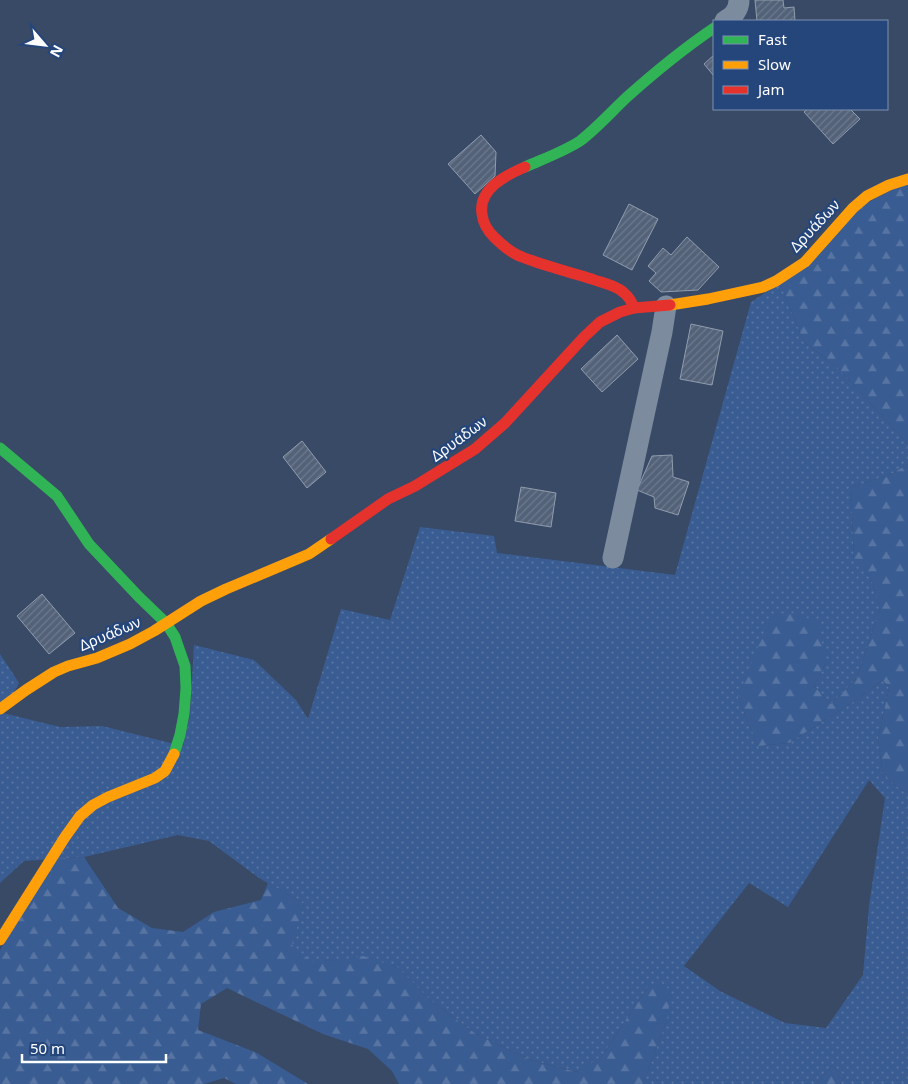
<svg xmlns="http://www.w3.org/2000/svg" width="908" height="1084" viewBox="0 0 908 1084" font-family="'Noto Sans',sans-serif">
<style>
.grass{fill:url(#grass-dots);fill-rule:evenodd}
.forest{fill:url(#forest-firs)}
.building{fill:url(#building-hatch);stroke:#919cad}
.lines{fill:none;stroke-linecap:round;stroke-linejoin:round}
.street{stroke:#7d8b9e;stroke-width:21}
.fast{stroke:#30b455;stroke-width:11}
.slow{stroke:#ff9f0a;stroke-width:11}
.jam{stroke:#e5322d;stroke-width:11}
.labels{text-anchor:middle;stroke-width:4.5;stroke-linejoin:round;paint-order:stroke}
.street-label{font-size:15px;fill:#fff;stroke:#25467b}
</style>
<defs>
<pattern id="grass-dots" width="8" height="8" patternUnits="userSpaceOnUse" patternTransform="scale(1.25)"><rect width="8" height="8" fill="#395c92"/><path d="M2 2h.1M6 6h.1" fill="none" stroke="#5774a2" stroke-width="1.8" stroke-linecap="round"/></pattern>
<pattern id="forest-firs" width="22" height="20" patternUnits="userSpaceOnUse" patternTransform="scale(1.25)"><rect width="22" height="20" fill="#395c92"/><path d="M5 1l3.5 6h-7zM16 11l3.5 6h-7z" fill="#5774a2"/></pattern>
<pattern id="building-hatch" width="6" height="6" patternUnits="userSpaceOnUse" patternTransform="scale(1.25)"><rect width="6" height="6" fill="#536279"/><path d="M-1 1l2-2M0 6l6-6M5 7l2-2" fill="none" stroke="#6d7a8d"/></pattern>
</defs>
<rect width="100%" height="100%" fill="#394a67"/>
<path class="grass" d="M780 283 804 342 839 369 908 444V464L890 475 851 487 854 561 871 579 880 608 857 678 831 704 814 686 826 663 738 697 758 746 789 743 856 700 883 680 889 688 878 739 883 776 902 790 908 792V1084H840L845 1076 832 1066 816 1084H643L667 1020 649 985 602 1056 578 1072 530 1060 476 1034 431 1001 397 967 336 961 313 963 291 945 304 904 259 878 209 841 178 835 84 857 24 861 0 883V654L19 683 3 713 60 727 102 726 183 746 190 716 194 645 254 660 296 700 308 719 341 609 390 620 420 527 494 536 497 553 675 575 751 302ZM869 780 885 798 869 906 863 975 826 1028 785 1023 720 991 684 966 749 883 788 907Z"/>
<g class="forest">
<path d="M908 181V444L839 369 804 342 780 283 854 210Z"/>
<path d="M908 464V792L902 790 883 776 878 739 889 688 883 680 856 700 789 743 758 746 738 697 771 614 798 613 818 624 826 663 814 686 831 704 857 678 880 608 871 579 854 562 851 487 890 475Z"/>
<path d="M84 857 118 908 152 928 183 932 214 912 261 900 268 883 304 904 292 945 313 962 336 961 363 956 397 967 431 1001 476 1034 530 1060 577 1072 602 1056 649 985 663 982 671 993 667 1020 643 1084H399L392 1071 368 1049 323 1034 227 988 201 1004 198 1030 257 1053 308 1084H236L224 1078 204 1084H0V950L53 859Z"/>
<path d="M832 1066 845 1076 840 1084H816Z"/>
</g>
<g class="building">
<path d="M755 0H783L784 8 794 7 795 21H757Z"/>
<path d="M714 55V76L704 64Z"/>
<path d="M808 109H850L860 119 833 144 804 112Z"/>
<path d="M481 135 496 152 495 176 475 194 448 164Z"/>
<path d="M629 204 658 219 632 270 603 255Z"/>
<path d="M687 237 719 267 698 290 661 292 649 281 656 273 648 266 663 248 671 255Z"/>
<path d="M691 324 723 331 712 385 680 379Z"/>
<path d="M617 335 638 359 602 392 581 369Z"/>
<path d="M302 441 326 472 307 488 283 457Z"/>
<path d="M672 455 673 477 689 482 678 515 655 508 654 497 637 490 652 456Z"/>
<path d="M521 487 556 493 551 527 515 521Z"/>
<path d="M42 594 75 633 49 654 17 616Z"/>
</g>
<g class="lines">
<g class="street">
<path d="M725 21C733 17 739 9 739 0"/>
<path d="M613 558 662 332 666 306"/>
</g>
<g class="fast">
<path d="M525 167C543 159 563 152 580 141 597 128 612 111 627 97 655 72 683 49 714 28"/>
<path d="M0 448 57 496 89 544 139 597 166 623 175 637 185 666 186 688 184 714 180 735 174 754"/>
</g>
<g class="slow">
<path d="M670 305 708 299 763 287 776 281 805 262 853 208 867 196 889 185 908 179"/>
<path d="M0 709 26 690 54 672 68 666 97 658 130 644 154 631 201 601 226 589 309 554 331 539"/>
<path d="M0 940 65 837 80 816 93 805 108 797 155 778 165 771 174 754"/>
</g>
<g class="jam">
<path d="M525 167C506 175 478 189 482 214 483 223 488 231 494 237 502 245 511 253 522 257 545 266 569 272 592 279 602 283 615 285 623 292 628 296 632 302 634 308"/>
<path d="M331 539 388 499 415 486 475 449 505 423 584 337 600 322 620 312 634 308 670 305"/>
</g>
</g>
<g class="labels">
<g class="street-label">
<text transform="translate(815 226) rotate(-47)" y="5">Δρυάδων</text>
<text transform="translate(459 439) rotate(-36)" y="5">Δρυάδων</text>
<text transform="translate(110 634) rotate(-23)" y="5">Δρυάδων</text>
</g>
</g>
<rect x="713" y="20" width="175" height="90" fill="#25467b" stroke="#7c90b0"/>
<rect x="723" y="36" width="25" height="8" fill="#30b455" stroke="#7c90b0"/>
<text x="758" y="45" font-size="15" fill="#ffffff">Fast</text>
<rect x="723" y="61" width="25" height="8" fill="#ff9f0a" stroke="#7c90b0"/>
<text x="758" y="70" font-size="15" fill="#ffffff">Slow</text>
<rect x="723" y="86" width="25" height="8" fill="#e5322d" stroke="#7c90b0"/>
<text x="758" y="95" font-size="15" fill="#ffffff">Jam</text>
<g transform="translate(45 45) rotate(118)" stroke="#25467b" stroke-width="4" paint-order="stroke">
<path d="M0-4L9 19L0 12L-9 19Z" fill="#ffffff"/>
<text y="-8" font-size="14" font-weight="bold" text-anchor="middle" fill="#ffffff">N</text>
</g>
<path d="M22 1054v8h144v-8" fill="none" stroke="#ffffff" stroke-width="2.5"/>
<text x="30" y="1054" font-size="15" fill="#ffffff" stroke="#25467b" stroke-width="4" paint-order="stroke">50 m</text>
</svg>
